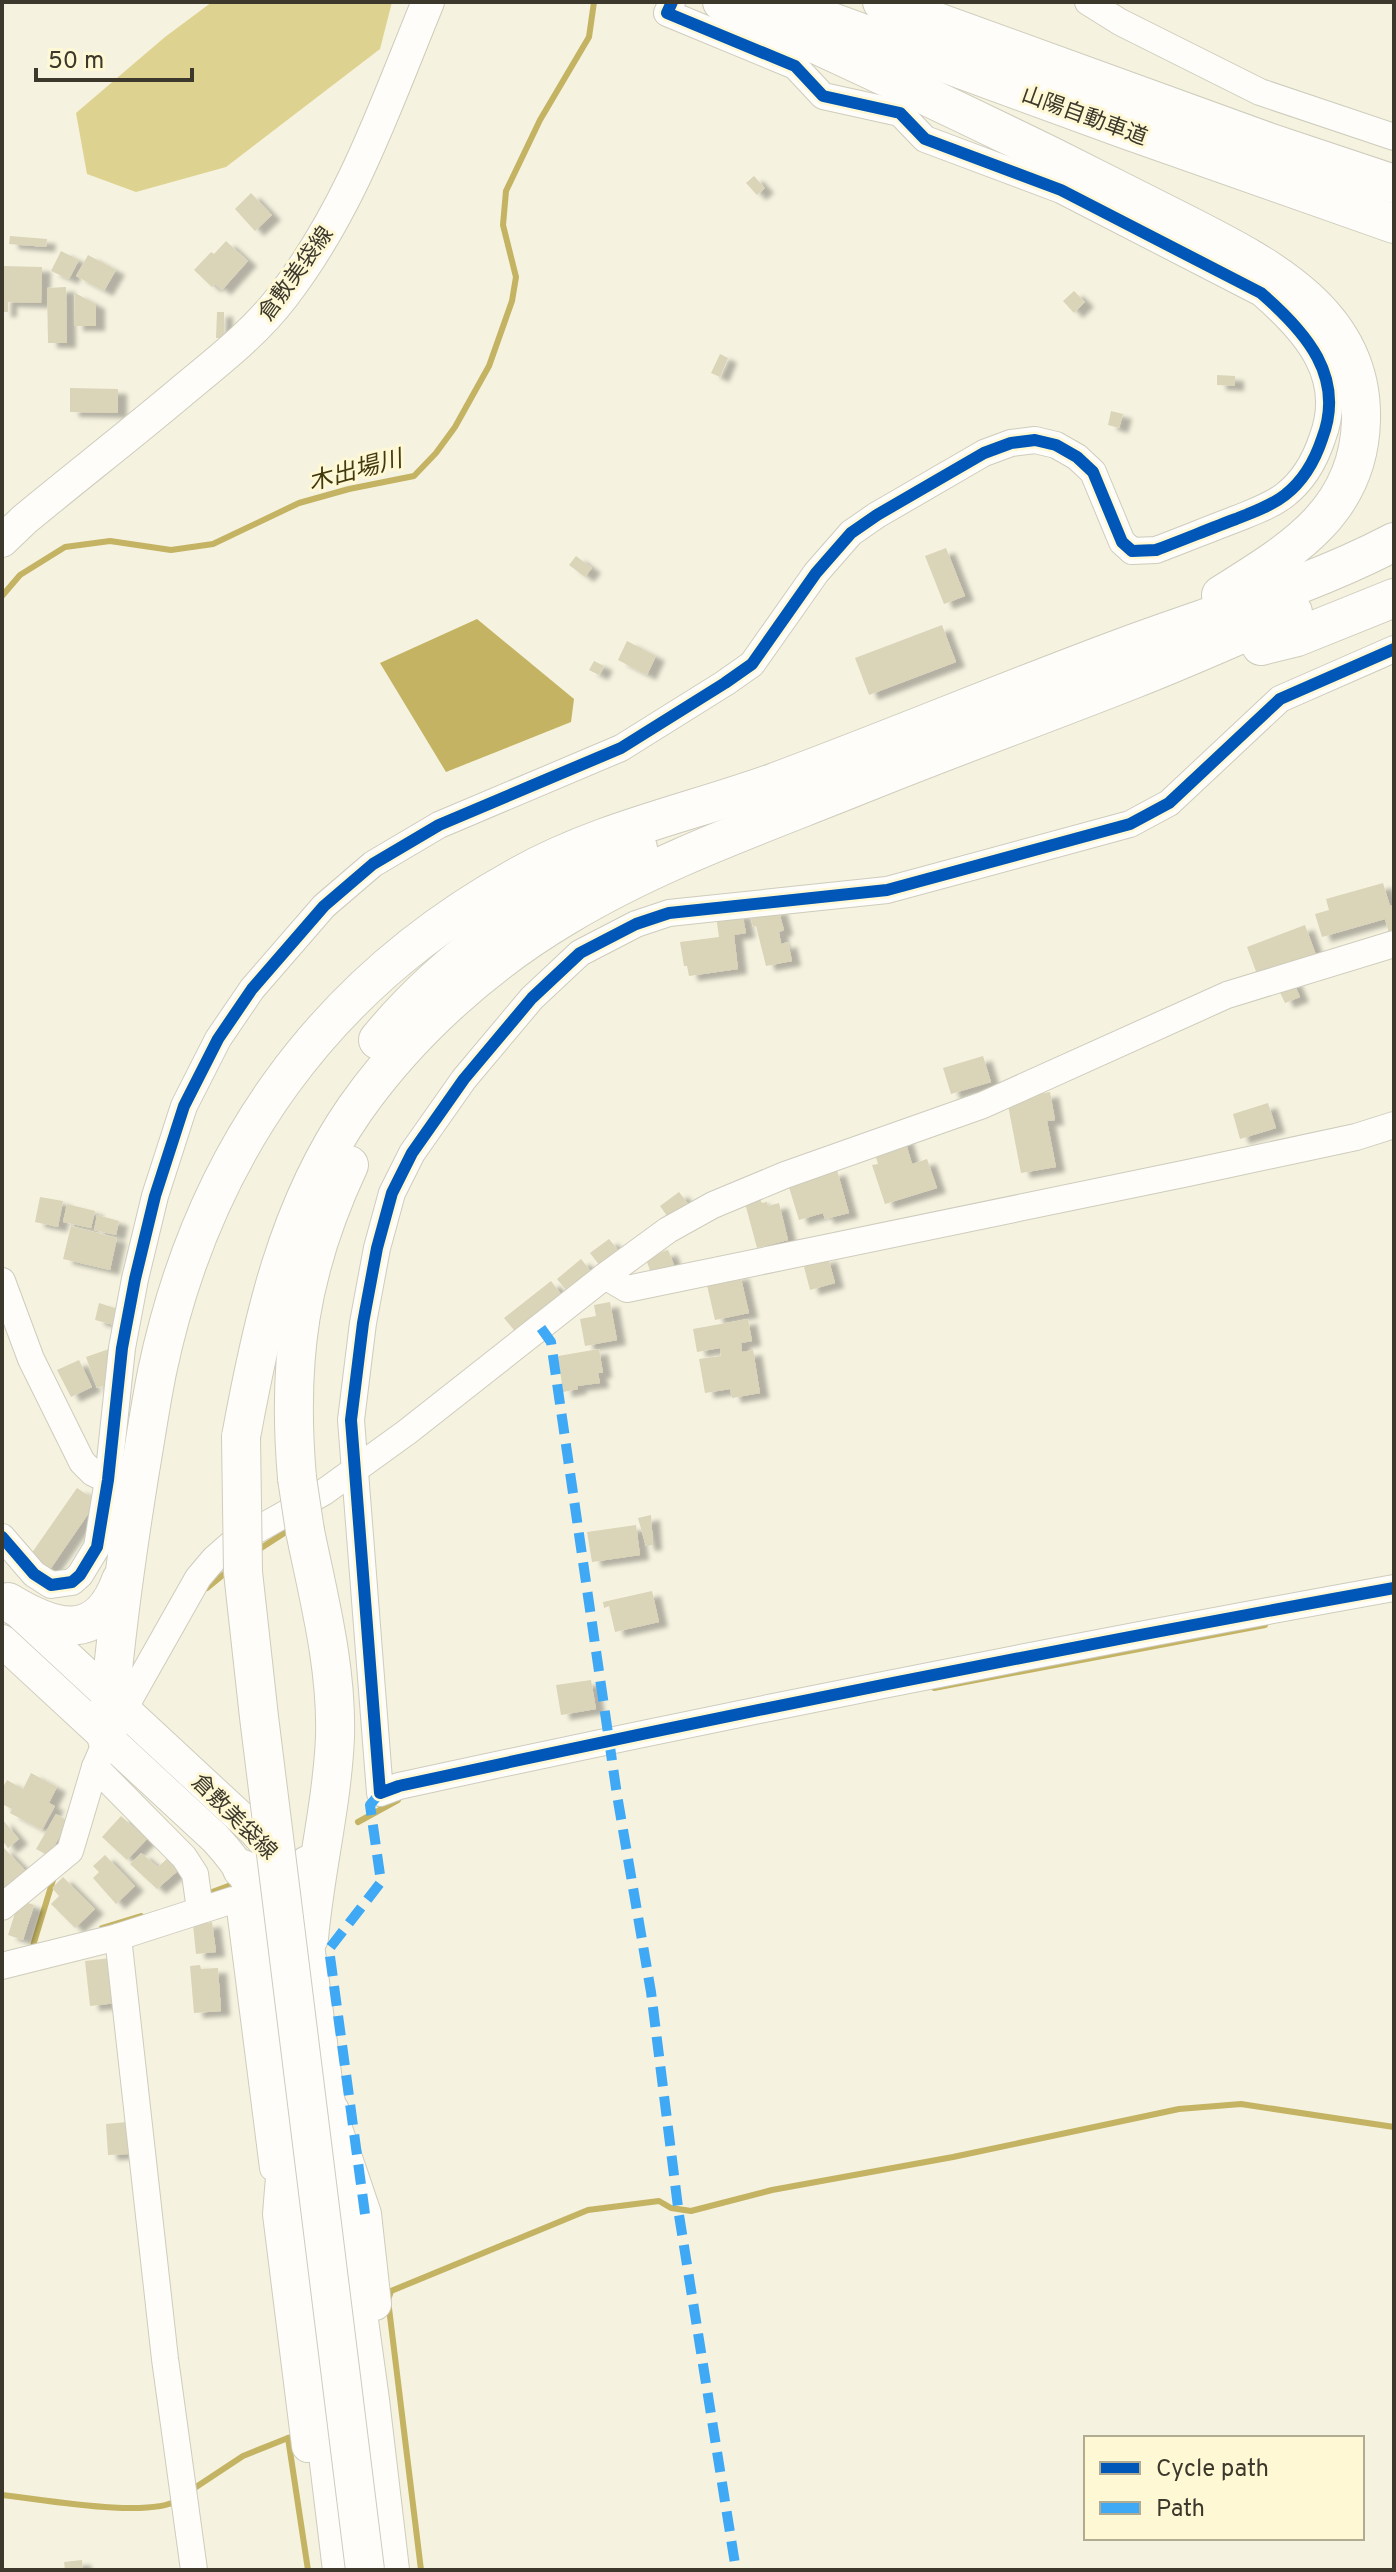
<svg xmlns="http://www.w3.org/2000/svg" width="1396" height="2572" viewBox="0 0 1396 2572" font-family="Overpass,'Noto Sans JP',sans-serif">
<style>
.forest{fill:#ded290}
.water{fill:#c3b362}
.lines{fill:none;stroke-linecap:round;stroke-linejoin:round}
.stream{stroke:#c3b362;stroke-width:6}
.building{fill:#dad4b8;filter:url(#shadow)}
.minor-casing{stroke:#ceccbc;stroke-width:28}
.major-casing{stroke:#ceccbc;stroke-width:34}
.highway-casing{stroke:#ceccbc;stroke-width:40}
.minor{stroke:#fefdfa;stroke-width:26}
.major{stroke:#fefdfa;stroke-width:32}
.highway{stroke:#fefdfa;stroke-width:38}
.highway-bridge-casing{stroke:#ceccbc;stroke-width:40;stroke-linecap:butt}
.highway-bridge{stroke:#fefdfa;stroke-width:38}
.quiet{stroke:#3fa9f5;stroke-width:10;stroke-dasharray:20 10;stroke-linecap:butt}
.cycleway-casing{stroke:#fff8d5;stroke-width:17}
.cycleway{stroke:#0057b8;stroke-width:12}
.labels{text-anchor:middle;stroke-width:6;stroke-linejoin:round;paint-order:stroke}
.street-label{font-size:22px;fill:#3c392c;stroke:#fff8d5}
.water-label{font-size:24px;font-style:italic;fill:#42390d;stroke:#fff8d5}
</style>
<defs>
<filter id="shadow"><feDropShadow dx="9" dy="5" stdDeviation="2" flood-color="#0004"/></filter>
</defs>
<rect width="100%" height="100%" fill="#f5f2df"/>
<path class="forest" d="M212 2H392L380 49 226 167 136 192 87 174 76 113 165 37Z"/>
<path class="water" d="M477 619 574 699 571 722 446 772 380 663Z"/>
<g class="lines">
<g class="stream">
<path d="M2 596 20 575 65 547 110 541 171 550 213 544 299 503 349 489 414 476 436 453 455 427 489 366 512 301 516 277 503 225 506 191 540 120 589 37 594 2"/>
<path d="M258 1550 292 1528"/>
<path d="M207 1588 229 1570"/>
<path d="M934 1688 1265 1625"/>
<path d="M358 1822 398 1800"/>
<path d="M204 1895 231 1885"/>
<path d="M102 1928 141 1916"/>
<path d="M32 1949 53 1880"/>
<path d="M296 2436 288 2438 308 2570"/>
<path d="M190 2491 243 2456 288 2438"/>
<path d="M2 2495C40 2499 148 2519 178 2500"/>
<path d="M421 2570 388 2300 391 2291 588 2210 659 2201 671 2208 691 2211 772 2190 953 2157 1179 2109 1241 2104 1394 2127"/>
</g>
</g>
<g class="building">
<path d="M754 176 765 188 757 195 746 183Z"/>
<path d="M251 193 272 215 255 231 235 209Z"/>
<path d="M10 236 47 239 46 247 9 244Z"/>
<path d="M226 241 248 261 222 290 215 284 212 287 194 270 211 252 214 254Z"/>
<path d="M61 251 79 260 69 279 51 271Z"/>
<path d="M88 255 116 270 104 291 76 276Z"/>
<path d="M2 266 42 267 41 303 8 302V312H2Z"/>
<path d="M66 287 67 343H48L47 288Z"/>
<path d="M1074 291 1085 302 1074 313 1063 301Z"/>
<path d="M75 293 96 304V326H74Z"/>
<path d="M217 312H224V338H216Z"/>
<path d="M720 354 728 358 720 377 711 373Z"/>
<path d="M1217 375 1235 376V386L1217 385Z"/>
<path d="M70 388 118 389V413L70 412Z"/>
<path d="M1111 411 1123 414 1119 428 1108 425Z"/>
<path d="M946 548 965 596 944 604 925 556Z"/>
<path d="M576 556 592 568 585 577 569 565Z"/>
<path d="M942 625 956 662 869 695 855 658Z"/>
<path d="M627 641 656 656 647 675 618 660Z"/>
<path d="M594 661 604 666 599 675 589 670Z"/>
<path d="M1383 883 1390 906 1394 905V936L1390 937 1385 919 1322 937 1315 914 1329 910 1326 899Z"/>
<path d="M778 908 784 930 779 932 781 944 788 942 792 961 766 966 756 926 753 927 750 915Z"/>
<path d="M742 912 746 933 734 935 738 969 689 976 687 966H684L680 942 719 937 716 916Z"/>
<path d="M1305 925 1316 955 1258 977 1247 947Z"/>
<path d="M1292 979 1300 997 1285 1003 1277 986Z"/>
<path d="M983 1056 991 1082 951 1094 943 1068Z"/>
<path d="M1050 1092 1055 1120 1047 1121 1056 1167 1021 1173 1007 1100Z"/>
<path d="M1268 1103 1276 1128 1240 1139 1233 1114Z"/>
<path d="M904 1137 912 1164 927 1159 937 1188 885 1204 872 1165 878 1164 873 1147Z"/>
<path d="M837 1170 849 1213 825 1219 823 1213 799 1220 788 1184Z"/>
<path d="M679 1192 690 1206 670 1220 660 1206Z"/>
<path d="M40 1197 63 1201 58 1227 35 1222Z"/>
<path d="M760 1199 762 1203 767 1202 768 1206 779 1203 788 1240 757 1248 745 1203Z"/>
<path d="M67 1204 95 1211 91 1228 63 1222Z"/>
<path d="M97 1215 119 1221 116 1235 94 1230Z"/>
<path d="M71 1226 117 1238 110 1270 63 1259Z"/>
<path d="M609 1239 622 1255 603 1270 590 1253Z"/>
<path d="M657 1246 660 1253 668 1250 674 1265 651 1273 643 1251Z"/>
<path d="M828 1257 835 1283 810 1290 803 1263Z"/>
<path d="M581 1259 594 1275 570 1295 557 1279Z"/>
<path d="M740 1274 749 1313 715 1320 706 1281Z"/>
<path d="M551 1281 564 1298 518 1335 504 1318Z"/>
<path d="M610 1302 617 1340 585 1346 580 1319 596 1316 594 1305Z"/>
<path d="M99 1303 118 1309 114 1325 95 1320Z"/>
<path d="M748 1319 752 1341 741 1343 742 1352 753 1350 760 1393 732 1398 730 1389 705 1393 699 1359 721 1356 720 1348 697 1352 693 1329Z"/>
<path d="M109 1349V1384L97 1388 86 1357Z"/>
<path d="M599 1349 603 1373H598L600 1383 577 1386 578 1389 563 1392 558 1356Z"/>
<path d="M79 1360 92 1387 71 1397 57 1370Z"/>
<path d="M77 1488 97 1501 49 1571 29 1557Z"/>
<path d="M651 1515 653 1545 646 1546 638 1518Z"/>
<path d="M636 1525 640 1555 592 1562 587 1532Z"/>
<path d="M652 1591 659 1622 615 1632 609 1606 604 1608 603 1602Z"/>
<path d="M591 1680 596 1709 561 1715 556 1685Z"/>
<path d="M31 1773 57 1787 49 1803 55 1806 42 1830 10 1813 12 1809 2 1804V1789L7 1780 23 1789Z"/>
<path d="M56 1814 68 1821 49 1856 36 1849Z"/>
<path d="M121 1816 147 1839 127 1860 102 1837Z"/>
<path d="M2 1819 19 1839 8 1848 2 1840Z"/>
<path d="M2 1846 26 1871 2 1894Z"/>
<path d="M141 1853 158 1867 169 1857 180 1869 157 1889 130 1864Z"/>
<path d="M105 1855 135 1886 116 1904 93 1878 99 1872 93 1866Z"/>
<path d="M63 1877 95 1909 75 1928 51 1904 59 1896 52 1888Z"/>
<path d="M22 1901 34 1905 23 1940 8 1935 16 1910 20 1911Z"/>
<path d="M212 1922 216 1952 196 1954 193 1925Z"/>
<path d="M111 1958 117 2003 90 2006 85 1961Z"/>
<path d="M200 1965 201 1969 218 1968 221 2011 194 2013 190 1966Z"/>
<path d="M127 2122 129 2154 108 2155 106 2124Z"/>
<path d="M82 2560 83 2570H65L64 2562Z"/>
</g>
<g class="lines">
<defs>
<g id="minor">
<path d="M1088 2 1120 22 1260 92 1394 137"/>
<path d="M1394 649 1280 699 1169 803 1130 824 887 890 669 913 636 924 580 953 532 998 464 1079 412 1153 392 1193 377 1248 363 1323 351 1420 380 1793 399 1786C729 1714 1061 1648 1394 1588"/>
<path d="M605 1276 627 1289 1188 1173 1356 1137 1394 1125"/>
<path d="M2 1281 31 1359 82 1462 93 1473 108 1480"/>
<path d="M2 1537 34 1574 51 1585 72 1582 80 1575 97 1547 108 1480 122 1348 135 1279 155 1196 184 1106 218 1039 252 989 324 906 373 864 439 825 621 748 725 683 752 664 816 573 851 533 877 515 984 453 1011 443 1035 440 1056 445 1077 457 1093 472 1122 542 1132 551 1156 550C1183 540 1209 529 1236 519 1253 512 1271 506 1285 495 1303 481 1315 460 1322 439 1346 377 1306 332 1261 293L1061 190 925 139 900 113 823 96 795 66 667 13 672 2"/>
<path d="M95 1767 184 1857 195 1874 200 1910"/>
<path d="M2 1907 70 1851 95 1767 107 1739 198 1578 214 1559 230 1545 324 1492 407 1432 605 1276 668 1230 713 1205 785 1175 983 1105 1227 995 1394 944"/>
<path d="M118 1937 165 2359 194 2570"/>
<path d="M2 1966 118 1937 233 1900 240 1909 273 2168"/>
</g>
<g id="major">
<path d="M2 541 25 519C77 476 130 435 181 392 217 362 255 333 283 296 351 208 386 104 428 2"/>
<path d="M19 1612 255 1831 281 1861"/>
<path d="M2 1641 215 1838C240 1865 256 1890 264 1925L287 2117 279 2214 308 2446"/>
<path d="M304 1914 330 2111 365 2214 375 2304"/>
</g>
<g id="highway">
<path d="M722 2C833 51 942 103 1051 156 1095 178 1138 200 1182 222 1264 264 1364 312 1361 420 1359 512 1291 551 1221 595"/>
<path d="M882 2 1271 143 1394 184"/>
<path d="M780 3 1124 129 1394 224"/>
<path d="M1261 646 1297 637 1394 598"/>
<path d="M378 1040C448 954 540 896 638 848"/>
<path d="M241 1437C262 1322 287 1207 355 1109 409 1032 485 964 566 916 657 861 761 825 860 785 951 748 1043 715 1134 679 1188 658 1240 634 1293 612"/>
<path d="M297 1478C287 1362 299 1272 349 1165"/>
<path d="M305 1531C319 1599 337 1667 335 1737 332 1805 315 1871 309 1938"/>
<path d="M8 1602C54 1630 98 1644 121 1580"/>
<path d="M107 1739C113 1651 125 1564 139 1477 145 1442 150 1407 157 1372 203 1153 323 984 519 876 599 831 689 813 775 782 891 739 1005 691 1121 648 1212 614 1308 587 1394 542"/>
<path d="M242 1869C265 1880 288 1885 308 1865"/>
<path d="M330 2111 370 2400 390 2570"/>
<path d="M287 2117 342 2570"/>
</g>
</defs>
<use href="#minor" class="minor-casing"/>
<use href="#major" class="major-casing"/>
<use href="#highway" class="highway-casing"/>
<use href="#minor" class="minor"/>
<use href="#major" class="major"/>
<use href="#highway" class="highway"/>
<defs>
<g id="highway-bridge">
<path d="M241 1437 243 1572 259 1717 365 2570"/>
<path d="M297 1478 305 1531"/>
</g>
</defs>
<use href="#highway-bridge" class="highway-bridge-casing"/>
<use href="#highway-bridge" class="highway-bridge"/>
<g class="quiet">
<path d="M541 1328 551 1342 617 1795 651 1992 679 2215 736 2570"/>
<path d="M365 2214 329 1949 381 1882 370 1805 380 1793"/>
</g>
<defs>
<g id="cycleway">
<path d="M1394 649 1280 699 1169 803 1130 824 887 890 669 913 636 924 580 953 532 998 464 1079 412 1153 392 1193 377 1248 363 1323 351 1420 380 1793 399 1786C729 1714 1061 1648 1394 1588"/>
<path d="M2 1537 34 1574 51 1585 72 1582 80 1575 97 1547 108 1480 122 1348 135 1279 155 1196 184 1106 218 1039 252 989 324 906 373 864 439 825 621 748 725 683 752 664 816 573 851 533 877 515 984 453 1011 443 1035 440 1056 445 1077 457 1093 472 1122 542 1132 551 1156 550C1183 540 1209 529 1236 519 1253 512 1271 506 1285 495 1303 481 1315 460 1322 439 1346 377 1306 332 1261 293L1061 190 925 139 900 113 823 96 795 66 667 13 672 2"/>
</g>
</defs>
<use href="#cycleway" class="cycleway-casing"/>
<use href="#cycleway" class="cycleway"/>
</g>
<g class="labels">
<g class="street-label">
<text transform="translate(1085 115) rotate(20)" y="8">山陽自動車道</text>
<text transform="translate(295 273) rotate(-54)" y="8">倉敷美袋線</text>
<text transform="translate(235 1816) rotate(45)" y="8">倉敷美袋線</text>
</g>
<g class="water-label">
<text transform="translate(355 470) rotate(-15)" y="8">木出場川</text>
</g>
</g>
<rect width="1396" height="2572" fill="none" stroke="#3c392c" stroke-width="8"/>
<rect x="1084" y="2436" width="280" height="104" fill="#fff8d5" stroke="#b1ac91" stroke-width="2"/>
<rect x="1100" y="2462" width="40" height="12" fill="#0057b8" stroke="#b1ac91" stroke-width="2"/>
<text x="1156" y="2476" font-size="24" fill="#3c392c">Cycle path</text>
<rect x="1100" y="2502" width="40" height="12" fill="#3fa9f5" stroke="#b1ac91" stroke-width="2"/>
<text x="1156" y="2516" font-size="24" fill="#3c392c">Path</text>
<path d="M36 68v12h156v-12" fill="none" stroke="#3c392c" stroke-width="4"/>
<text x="48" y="68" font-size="24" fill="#3c392c" stroke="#fff8d5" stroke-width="6" paint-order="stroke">50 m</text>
</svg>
